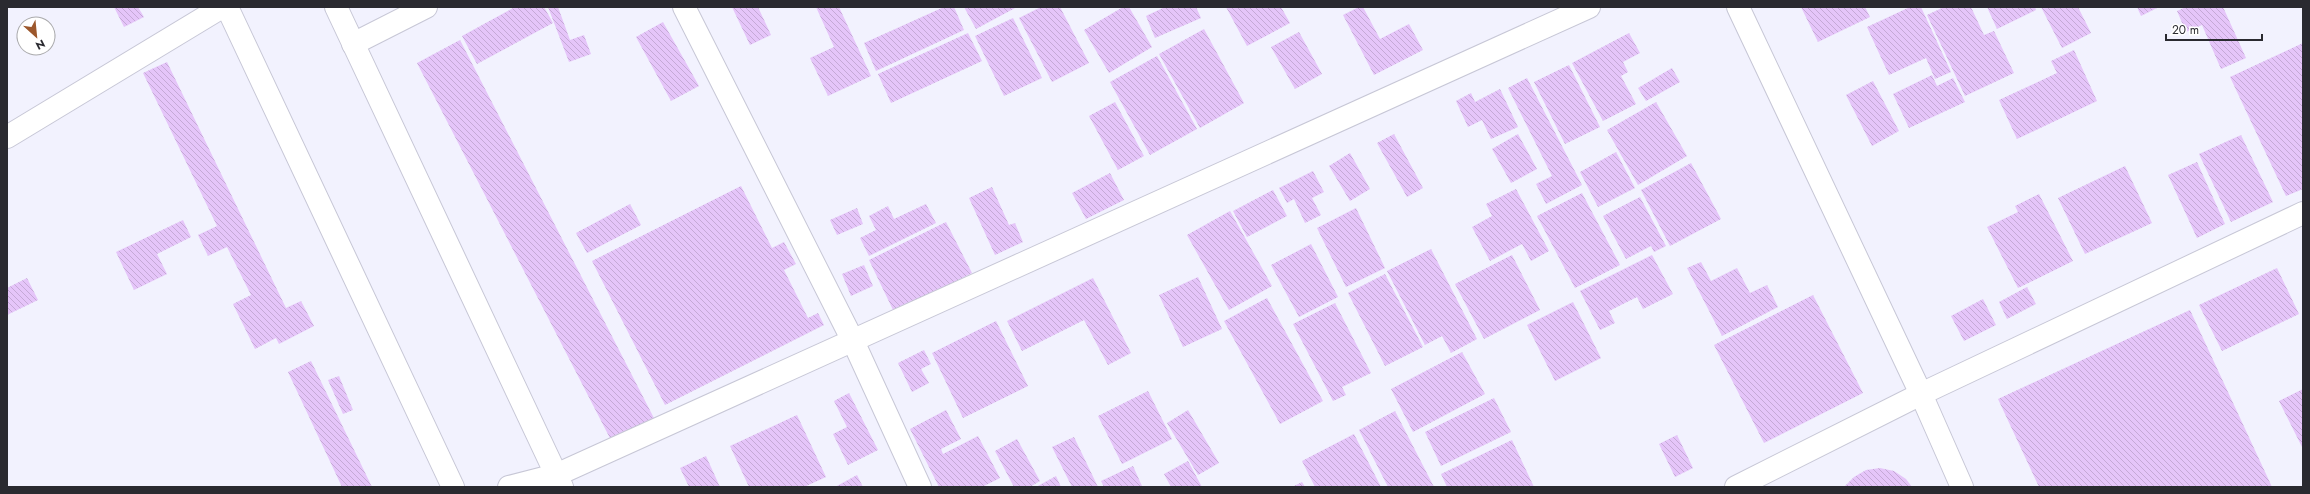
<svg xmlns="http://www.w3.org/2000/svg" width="2310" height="494" viewBox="0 0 2310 494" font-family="Jost,sans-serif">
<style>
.building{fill:url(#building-back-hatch)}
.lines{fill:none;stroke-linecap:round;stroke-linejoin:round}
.street-casing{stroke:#c7c7d6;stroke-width:24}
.secondary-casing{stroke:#c7c7d6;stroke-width:24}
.street{stroke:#fff;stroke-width:22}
.secondary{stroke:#fff;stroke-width:22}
</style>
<defs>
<pattern id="building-back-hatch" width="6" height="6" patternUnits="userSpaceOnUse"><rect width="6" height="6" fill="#e5c5f9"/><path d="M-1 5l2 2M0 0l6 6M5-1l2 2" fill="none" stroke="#c5a9d6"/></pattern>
</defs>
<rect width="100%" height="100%" fill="#f2f2fe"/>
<g class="building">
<path d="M114 7H138L144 17 124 27Z"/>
<path d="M515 7H544L553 23 477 64 462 36Z"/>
<path d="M548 7H558L570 40 584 35 591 54 569 62Z"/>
<path d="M732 7H758L771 35 750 45Z"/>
<path d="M816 7H839L871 76 828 96 810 58 834 47Z"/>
<path d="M944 7H954L964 30 876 71 864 43Z"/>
<path d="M964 7H1017L976 29Z"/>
<path d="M1041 7H1060L1089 63 1052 82 1019 18Z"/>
<path d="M1123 7H1129L1152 47 1109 73 1084 30Z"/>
<path d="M1165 7H1196L1201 18 1155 38 1146 16Z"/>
<path d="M1226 7H1281L1290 23 1247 46Z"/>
<path d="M1359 7H1363L1380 39 1409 24 1423 50 1374 75 1343 15Z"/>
<path d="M1801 7H1865L1870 17 1818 42Z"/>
<path d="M1910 7H1921L1951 72 1935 79 1926 58 1889 75 1867 27Z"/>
<path d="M1944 7H1971L1984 35 1994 31 2014 73 1965 96 1927 15Z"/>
<path d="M1987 7H2035L2036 10 1997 29Z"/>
<path d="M2041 7H2078L2091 33 2062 48Z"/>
<path d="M2137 7H2159L2141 16Z"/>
<path d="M2186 7H2223L2246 58 2221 69 2202 25 2186 32 2177 11Z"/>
<path d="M1013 18 1042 78 1004 96 975 36Z"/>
<path d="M663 22 699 86 671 101 636 37Z"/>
<path d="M1204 29 1244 103 1200 128 1159 54Z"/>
<path d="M1299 32 1322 74 1295 89 1271 47Z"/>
<path d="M968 33 982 61 891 103 878 74Z"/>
<path d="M1629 33 1640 53 1623 62 1628 72 1621 76 1636 104 1603 121 1572 63Z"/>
<path d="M460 40 657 424 614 446 417 63Z"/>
<path d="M2303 43V189L2286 196 2230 77Z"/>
<path d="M2074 50 2097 101 2017 139 1999 100 2057 73 2051 61Z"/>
<path d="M1157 56 1197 129 1150 155 1110 82Z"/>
<path d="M167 62 286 308 301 301 314 326 279 344 276 338 255 349 233 304 251 295 227 247 208 256 198 235 217 226 143 73Z"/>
<path d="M1569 65 1600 127 1565 144 1534 82Z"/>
<path d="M1672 68 1680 82 1646 101 1638 88Z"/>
<path d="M1932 75 1937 86 1953 78 1965 102 1909 128 1893 94Z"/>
<path d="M1527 78 1582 185 1546 204 1536 184 1552 176 1508 88Z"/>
<path d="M1873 81 1899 131 1872 146 1846 95Z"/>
<path d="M1500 89 1518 127 1491 139 1482 120 1468 127 1456 101 1471 93 1475 102Z"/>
<path d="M1115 102 1144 156 1118 170 1089 116Z"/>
<path d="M1656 102 1687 156 1638 185 1607 130Z"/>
<path d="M1394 134 1423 188 1407 197 1377 143Z"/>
<path d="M1518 134 1537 169 1511 183 1492 149Z"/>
<path d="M2241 135 2273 202 2231 222 2199 154Z"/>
<path d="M1616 152 1635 188 1598 207 1580 172Z"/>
<path d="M1350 153 1370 189 1350 201 1329 166Z"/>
<path d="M2197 162 2225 224 2197 238 2168 175Z"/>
<path d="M1691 163 1721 219 1670 246 1641 190Z"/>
<path d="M2125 166 2152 223 2085 254 2058 198Z"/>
<path d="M1313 171 1324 192 1312 198 1321 215 1305 223 1294 199 1287 203 1279 188Z"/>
<path d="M1110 173 1124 200 1086 219 1072 193Z"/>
<path d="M741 186 772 248 784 242 796 264 784 270 808 318 818 313 824 325 665 405 592 261Z"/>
<path d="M992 187 1009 225 1015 223 1023 242 995 255 969 198Z"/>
<path d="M1516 189 1549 251 1531 261 1522 244 1490 261 1472 227 1492 216 1486 204Z"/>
<path d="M1273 190 1287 216 1247 237 1233 211Z"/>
<path d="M1582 193 1620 265 1575 288 1537 216Z"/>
<path d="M2039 194 2073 261 2018 288 1987 227 2018 212 2015 206Z"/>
<path d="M1640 197 1666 246 1654 252 1651 246 1626 259 1603 216Z"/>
<path d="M630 204 641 225 587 253 576 233Z"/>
<path d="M926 204 936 223 869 256 860 238 876 230 869 216 888 206 894 219Z"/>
<path d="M857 208 863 224 837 235 830 220Z"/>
<path d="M1356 208 1385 268 1346 287 1317 228Z"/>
<path d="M1230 211 1272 286 1229 310 1187 235Z"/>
<path d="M183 220 191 237 157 254 167 274 134 290 116 252Z"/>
<path d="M946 222 972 273 894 312 869 260Z"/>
<path d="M1311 244 1338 297 1299 317 1271 265Z"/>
<path d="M1431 249 1477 339 1451 353 1442 336 1425 345 1387 271Z"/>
<path d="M1512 255 1540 310 1484 339 1455 284Z"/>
<path d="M1652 255 1673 294 1643 309 1637 297 1609 311 1615 323 1600 330 1580 291Z"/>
<path d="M1701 262 1711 281 1737 268 1750 293 1767 285 1778 307 1722 336 1687 268Z"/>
<path d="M864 265 873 286 851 296 842 274Z"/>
<path d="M2277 268 2299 314 2222 351 2199 305Z"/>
<path d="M1385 274 1423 347 1385 366 1348 293Z"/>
<path d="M1198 277 1222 329 1183 347 1159 295Z"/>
<path d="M27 278 38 300 7 315V288Z"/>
<path d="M1093 278 1131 353 1108 365 1084 320 1022 351 1007 321Z"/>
<path d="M2027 287 2036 304 2007 319 1999 302Z"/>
<path d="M1813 295 1863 393 1764 443 1714 345Z"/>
<path d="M1267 298 1323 401 1280 424 1224 321Z"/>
<path d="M1983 299 1996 325 1964 341 1951 316Z"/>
<path d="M1573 302 1601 358 1555 381 1527 325Z"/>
<path d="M1335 303 1371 373 1342 387 1346 395 1333 401 1293 324Z"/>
<path d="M2190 310 2272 487H2039L1998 399Z"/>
<path d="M996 321 1028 386 963 418 932 353Z"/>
<path d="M924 350 931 364 921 369 929 383 912 392 898 363Z"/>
<path d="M1462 352 1485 394 1413 432 1391 389Z"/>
<path d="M311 361 372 487H342L288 372Z"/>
<path d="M339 376 353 410 343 414 328 380Z"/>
<path d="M2303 389V449L2279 401Z"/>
<path d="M1148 391 1172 439 1122 464 1098 416Z"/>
<path d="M849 393 878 450 848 465 833 434 847 427 834 401Z"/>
<path d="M1494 398 1511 432 1441 466 1425 432Z"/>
<path d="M946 410 961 439 941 449 943 454 978 436 1000 478 982 487H939L910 429Z"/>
<path d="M1188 410 1219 463 1198 475 1167 423Z"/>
<path d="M1395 411 1434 487H1388L1359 430Z"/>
<path d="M797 415 826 477 804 487H749L730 446Z"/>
<path d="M1354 434 1381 487H1315L1302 461Z"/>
<path d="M1677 435 1693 468 1675 477 1659 444Z"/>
<path d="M1074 437 1098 487H1072L1052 447Z"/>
<path d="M1017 439 1040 481 1030 487H1014L995 451Z"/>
<path d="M1512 440 1534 487H1447L1441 474Z"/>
<path d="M706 456 720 487H689L680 468Z"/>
<path d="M1188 461 1202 487H1171L1164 474Z"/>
<path d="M1133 466 1142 486 1104 487 1101 481Z"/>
<path d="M1880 468 1894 471 1906 479 1912 487H1844L1854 477 1866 470Z"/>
<path d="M857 475 863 487H835Z"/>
<path d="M1056 476 1061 487H1036Z"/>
<path d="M1302 482 1305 487H1292Z"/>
</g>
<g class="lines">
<defs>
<g id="street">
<path d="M684 7 853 341 920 487"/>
<path d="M1738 7 1921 394 1962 487"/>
<path d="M353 44 426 7"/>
<path d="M7 137 222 7"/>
<path d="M509 487 556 475 1589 7"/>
<path d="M1736 487 1921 394 2303 213"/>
</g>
<g id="secondary">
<path d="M227 7 453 487"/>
<path d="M336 7 562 487"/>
</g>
</defs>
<use href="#street" class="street-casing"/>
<use href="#secondary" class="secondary-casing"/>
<use href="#street" class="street"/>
<use href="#secondary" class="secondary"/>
</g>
<rect width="2310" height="494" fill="none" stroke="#2a2a30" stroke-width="16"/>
<g transform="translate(36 36) rotate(153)"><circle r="19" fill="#ffffff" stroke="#aaaaac"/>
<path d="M0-3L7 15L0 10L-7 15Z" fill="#9c572c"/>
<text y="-6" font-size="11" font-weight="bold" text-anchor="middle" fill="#2a2a30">N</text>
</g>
<path d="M2166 34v6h96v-6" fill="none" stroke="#2a2a30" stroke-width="2"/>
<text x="2172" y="34" font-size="12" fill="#2a2a30" stroke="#ffffff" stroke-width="3" paint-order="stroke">20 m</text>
</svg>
